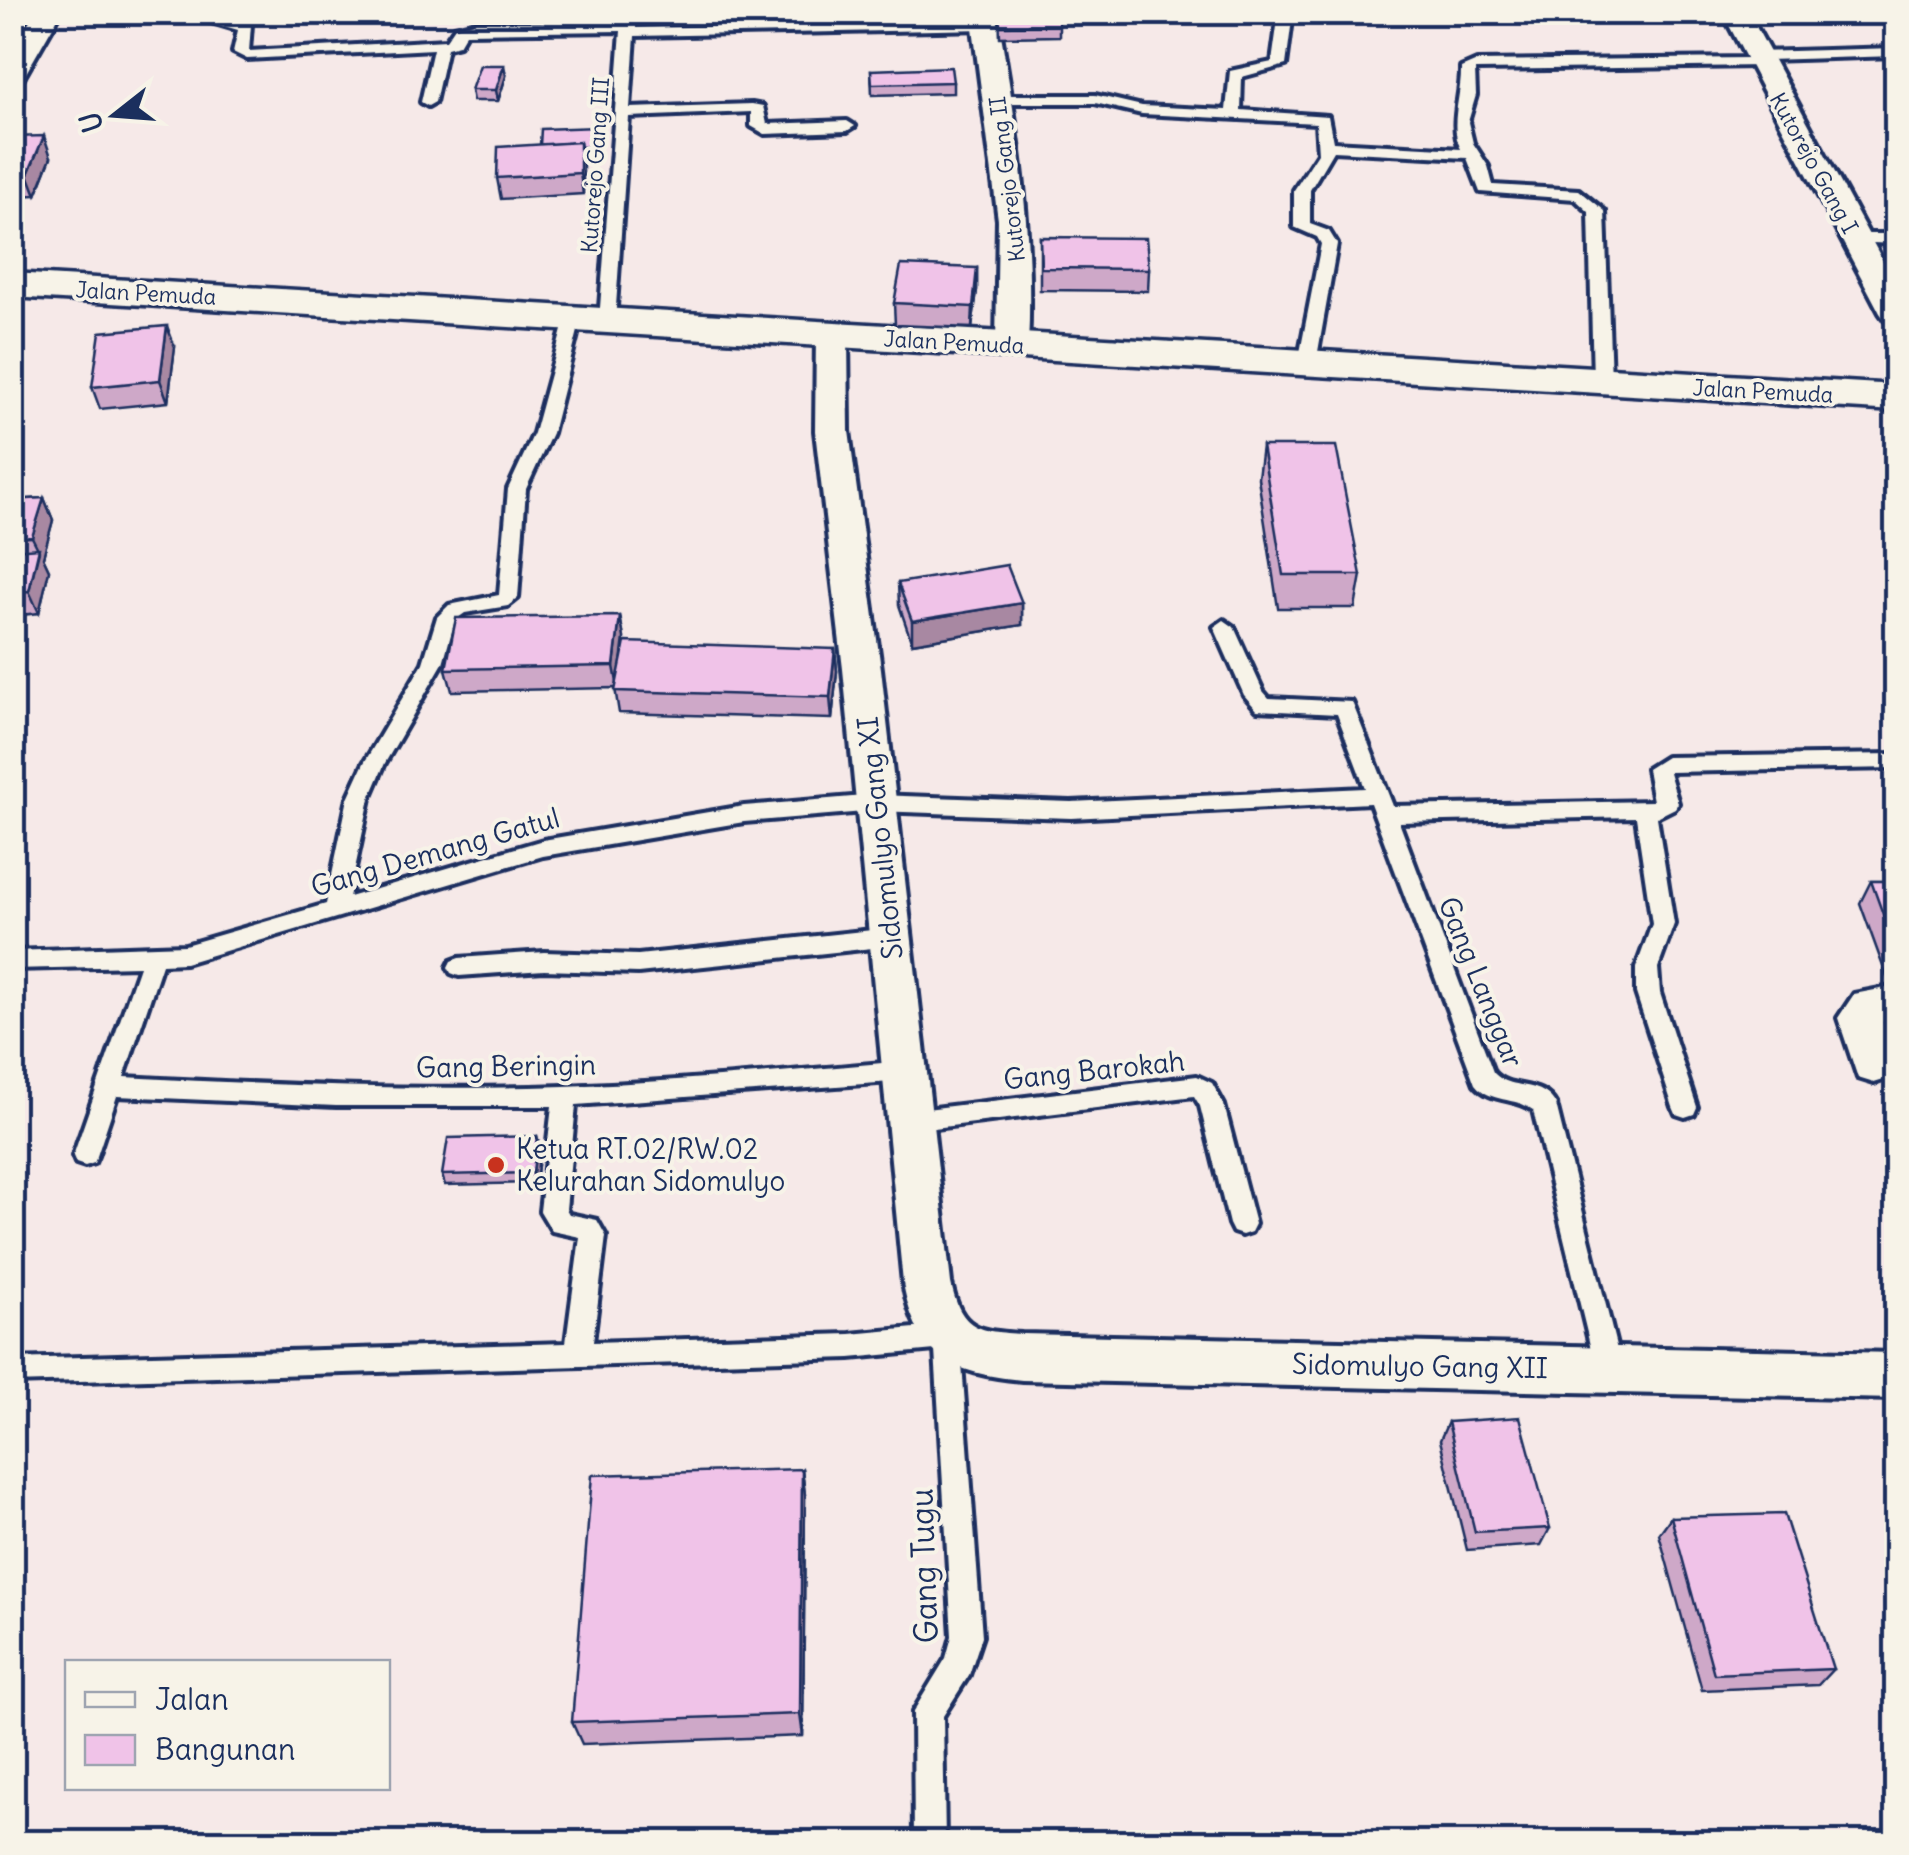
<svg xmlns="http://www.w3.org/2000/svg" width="1909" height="1855" viewBox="0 0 1909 1855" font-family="Delius,sans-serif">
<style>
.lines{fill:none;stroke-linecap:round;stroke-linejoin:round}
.lane-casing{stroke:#1b2f5e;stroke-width:8}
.street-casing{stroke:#1b2f5e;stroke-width:8}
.secondary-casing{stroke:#1b2f5e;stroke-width:7}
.lane{fill:#f7f3e8;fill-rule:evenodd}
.street{fill:#f7f3e8;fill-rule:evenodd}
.secondary{fill:#f7f3e8;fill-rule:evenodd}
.wall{fill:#cea8c8;stroke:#1b2f5e;stroke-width:2.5}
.shaded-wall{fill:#a888a2;stroke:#1b2f5e;stroke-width:2.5}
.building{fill:#f0c3e8;stroke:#1b2f5e;stroke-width:2.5}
.poi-dot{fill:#c8321e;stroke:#f7f3e8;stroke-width:4}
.labels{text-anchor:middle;stroke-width:8;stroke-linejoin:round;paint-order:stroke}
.far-street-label{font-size:22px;fill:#1b2f5e;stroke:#f7f3e8}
.street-label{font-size:28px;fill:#1b2f5e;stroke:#f7f3e8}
.poi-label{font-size:28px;fill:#1b2f5e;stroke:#f7f3e8;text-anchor:start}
.near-street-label{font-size:32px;fill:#1b2f5e;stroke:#f7f3e8}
</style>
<rect width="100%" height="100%" fill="#f6e9e8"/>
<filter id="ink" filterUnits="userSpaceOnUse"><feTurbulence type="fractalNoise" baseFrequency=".01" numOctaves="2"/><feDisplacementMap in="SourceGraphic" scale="20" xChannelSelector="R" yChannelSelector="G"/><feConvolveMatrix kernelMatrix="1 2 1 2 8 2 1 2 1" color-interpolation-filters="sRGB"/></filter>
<g filter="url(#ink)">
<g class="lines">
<defs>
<g id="lane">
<path d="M177 12H202L251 25 249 51 446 40 455 27 476 22 622 23 629 17 636 21V28L986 21 993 25 986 29 635 36 630 108 752 104 763 106 767 124 847 121 855 126 847 131 765 134 751 126V112L629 117 615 321 607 326 599 321 621 31 466 33 459 45 447 48 435 102 428 106 421 102 433 49 247 59 233 52 238 30Z"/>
<path d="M1279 12H1293L1286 65 1242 77 1241 110 1328 116 1333 142 1461 149C1448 125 1462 96 1461 68L1477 61 1751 58 1757 52 1896 48V56L1766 60 1765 65 1760 66 1475 70 1476 95 1468 122 1473 143 1488 166 1493 185 1579 190 1605 211 1611 381 1602 386 1593 381 1589 212 1575 199 1480 192 1467 158 1333 151 1310 190V224L1329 231 1337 244 1316 363 1307 368 1298 363 1321 244 1317 237 1294 227V190L1318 153 1316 123 1142 114 1095 103H998L991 99 998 95H1095L1142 106 1226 110 1230 71 1272 62Z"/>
<path d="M1856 234H1896V244L1850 242 1848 239Z"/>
<path d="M573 314 581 319 552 433 526 489 518 598 508 606 465 613 455 620 443 663 385 763 370 798 349 897 543 840 744 806 876 795 1071 802 1365 788 1337 714 1257 710 1244 695 1214 627 1224 620 1234 627 1263 691 1269 698 1352 702 1393 806 1653 801 1647 769 1666 757 1896 754V768L1669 772 1678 803 1675 808 1657 817 1674 924 1658 968 1660 993 1697 1107 1694 1114 1685 1117 1676 1114 1673 1107 1636 993V968L1652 924 1636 817 1399 822 1493 1072C1510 1092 1542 1078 1556 1105L1622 1370 1618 1379 1609 1382 1600 1379 1596 1370 1533 1110C1514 1096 1491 1104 1475 1084L1370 803 1071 818 876 811 744 822 543 856 185 963 162 964 124 1077C270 1085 417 1091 564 1086 678 1082 792 1071 905 1061L913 1064 917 1071 913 1078 905 1081 576 1105 566 1209 569 1214 597 1220 606 1236 593 1342 850 1334 947 1325 956 1329 960 1337 982 1636 969 1675 943 1716 945 1842H914L913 1712 946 1658 952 1636 935 1350 850 1358 12 1383V1359L566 1343 580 1237 552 1231 540 1211 552 1106H336L117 1096 97 1156 94 1163 85 1166 76 1163 73 1156 139 966 12 969V951L185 945 326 904 348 798 364 763 423 663 437 617 449 605 499 595 508 489 534 433 565 319Z"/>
<path d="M891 928 899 931 902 937 899 943 891 946 638 973 544 970 459 976 451 973 448 967 451 961 459 958 544 952 638 955Z"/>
<path d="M1197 1076 1212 1083 1224 1105 1255 1224 1251 1232 1242 1235 1233 1232 1229 1224 1200 1106 1194 1096 910 1131 901 1128 898 1121 901 1114 910 1111Z"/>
</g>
<g id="street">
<path d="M35 12H61L22 80 12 82V50Z"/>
<path d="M971 12H997C1017 124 1034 233 1028 346L1023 353H1001L996 346 998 220Z"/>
<path d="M1722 12H1748L1896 285V322L1885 320 1880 313Z"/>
<path d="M832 325 843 328 848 335 849 431 881 669 951 1283C961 1330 978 1331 1022 1334L1896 1353V1399L1022 1380C950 1373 917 1357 903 1283L843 669 815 431 816 335 821 328Z"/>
<path d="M1896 986V1020L1883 1022 1896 1065 1890 1078 1874 1083 1858 1078 1838 1018 1854 994Z"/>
</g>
<path id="secondary" d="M12 273 1896 385V411L12 297Z"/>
</defs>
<use href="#lane" class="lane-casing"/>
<use href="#street" class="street-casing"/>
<use href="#secondary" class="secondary-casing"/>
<use href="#lane" class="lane"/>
<use href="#street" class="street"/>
<use href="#secondary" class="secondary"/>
</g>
<g class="wall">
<path d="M999 12 1059 25V36L1000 37Z"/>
<path d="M871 70 953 82V93L872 95Z"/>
<path d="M506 76 498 101H473L471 90Z"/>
<path d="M598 127 599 137 598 157 582 158 583 194 501 199 497 178 540 145Z"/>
<path d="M12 137 51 157 36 195 12 196Z"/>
<path d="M1040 237 1149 269 1148 291 1040 290Z"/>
<path d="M977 268V290L972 328 895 325 894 303Z"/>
<path d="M175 347 168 402 100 409 92 387Z"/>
<path d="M1262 446 1361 575 1355 608H1278L1258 478Z"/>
<path d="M44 498 53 520 43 557 49 570 39 613 12 616V500Z"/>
<path d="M898 583 1022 603V625L912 643 899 605Z"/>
<path d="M620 616 624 638 622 658 835 649 837 671 832 719 619 713 615 688 452 691 446 669Z"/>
<path d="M1871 881H1896V983H1889L1860 903Z"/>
<path d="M537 1136 540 1147 536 1183 445 1185 442 1175Z"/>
<path d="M1448 1422 1550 1528 1541 1545 1467 1550 1440 1440Z"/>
<path d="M802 1469 805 1495 803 1736 582 1744 572 1722Z"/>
<path d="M1671 1517 1833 1669 1818 1685 1702 1690 1659 1534Z"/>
</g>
<g class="shaded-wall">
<path d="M504 65 506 76 498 101 496 90Z"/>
<path d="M44 136 51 157 36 195 28 174Z"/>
<path d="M580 142 583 163V194L580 173Z"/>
<path d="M977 268V290L972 328 973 307Z"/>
<path d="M167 326 175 347 168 402 160 380Z"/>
<path d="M44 498 53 520 43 557 49 570 39 613 29 591 39 551 32 537Z"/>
<path d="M1022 603V625L912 643V621Z"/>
<path d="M620 616 624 638 618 688 614 666Z"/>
<path d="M835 649 837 671 832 719 830 697Z"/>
<path d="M537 1136 540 1147 536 1183 533 1173Z"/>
<path d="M802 1469 805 1495 803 1736 800 1714Z"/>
</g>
<g class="building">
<path d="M999 12H1057L1059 25 1000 26Z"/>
<path d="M480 65H504L496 90H471Z"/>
<path d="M951 67 953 82 872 84 871 70Z"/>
<path d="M598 127 597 147H581L580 142 540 145 541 129Z"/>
<path d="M44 136 28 174H12V137Z"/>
<path d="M580 142V173L497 178 498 147Z"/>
<path d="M1040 237 1146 238 1149 269 1041 268Z"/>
<path d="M901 265 977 268 973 307 894 303Z"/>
<path d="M167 326 160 380 92 387 100 332Z"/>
<path d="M1262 446H1336L1361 575H1283Z"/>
<path d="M44 498 32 537 12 538V500Z"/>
<path d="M39 548 29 591 12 593V550Z"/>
<path d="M1007 565 1022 603 912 621 898 583Z"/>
<path d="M620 616 614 666 446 669 456 618Z"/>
<path d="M625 642 835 649 830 697 615 691Z"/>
<path d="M1871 881H1896V950Z"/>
<path d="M537 1136 533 1173 442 1175 448 1138Z"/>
<path d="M1520 1417 1550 1528 1475 1532 1448 1422Z"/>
<path d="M802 1469 800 1714 572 1722 592 1475Z"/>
<path d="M1784 1514 1833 1669 1714 1674 1671 1517Z"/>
</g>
</g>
<circle class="poi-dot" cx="496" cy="1165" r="10"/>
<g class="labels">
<g class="far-street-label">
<text transform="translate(1814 163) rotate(61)" y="8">Kutorejo Gang I</text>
<text transform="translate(595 165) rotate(-86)" y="8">Kutorejo Gang III</text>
<text transform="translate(1007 179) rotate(-97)" y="8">Kutorejo Gang II</text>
<text transform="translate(146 293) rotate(3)" y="8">Jalan Pemuda</text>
<text transform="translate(954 342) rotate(3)" y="8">Jalan Pemuda</text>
<text transform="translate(1763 391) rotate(3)" y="8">Jalan Pemuda</text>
</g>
<g class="street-label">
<text transform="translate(880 838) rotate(-96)" y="10">Sidomulyo Gang XI</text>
<text transform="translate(435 852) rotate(-16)" y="10">Gang Demang Gatul</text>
<text transform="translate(1481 982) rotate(68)" y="10">Gang Langgar</text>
<text transform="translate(506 1066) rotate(-1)" y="10">Gang Beringin</text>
<text transform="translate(1094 1070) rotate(-6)" y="10">Gang Barokah</text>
<text transform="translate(1420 1366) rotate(1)" y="10">Sidomulyo Gang XII</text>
</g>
<g class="poi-label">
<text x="516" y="1159">Ketua RT.02/RW.02<tspan x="516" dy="32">Kelurahan Sidomulyo</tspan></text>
</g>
<g class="near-street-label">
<text transform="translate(924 1566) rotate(-92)" y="11">Gang Tugu</text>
</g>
</g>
<rect width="1909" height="1855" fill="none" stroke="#f7f3e8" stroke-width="50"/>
<rect x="25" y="25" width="1859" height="1805" fill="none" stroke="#1b2f5e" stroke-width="4" filter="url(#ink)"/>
<rect x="65" y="1660" width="325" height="130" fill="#f7f3e8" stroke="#9fa5b1" stroke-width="2.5"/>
<rect x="85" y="1692" width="50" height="15" fill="#f7f3e8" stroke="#9fa5b1" stroke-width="2.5"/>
<text x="155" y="1710" font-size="30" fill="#1b2f5e">Jalan</text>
<rect x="85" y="1735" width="50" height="30" fill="#f0c3e8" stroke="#9fa5b1" stroke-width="2.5"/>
<text x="155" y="1760" font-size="30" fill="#1b2f5e">Bangunan</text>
<g transform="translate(115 115) rotate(253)" stroke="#f7f3e8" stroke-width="8" paint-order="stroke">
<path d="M0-8L18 38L0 25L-18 38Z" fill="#1b2f5e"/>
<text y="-15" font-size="28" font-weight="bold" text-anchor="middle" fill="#1b2f5e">U</text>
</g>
</svg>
